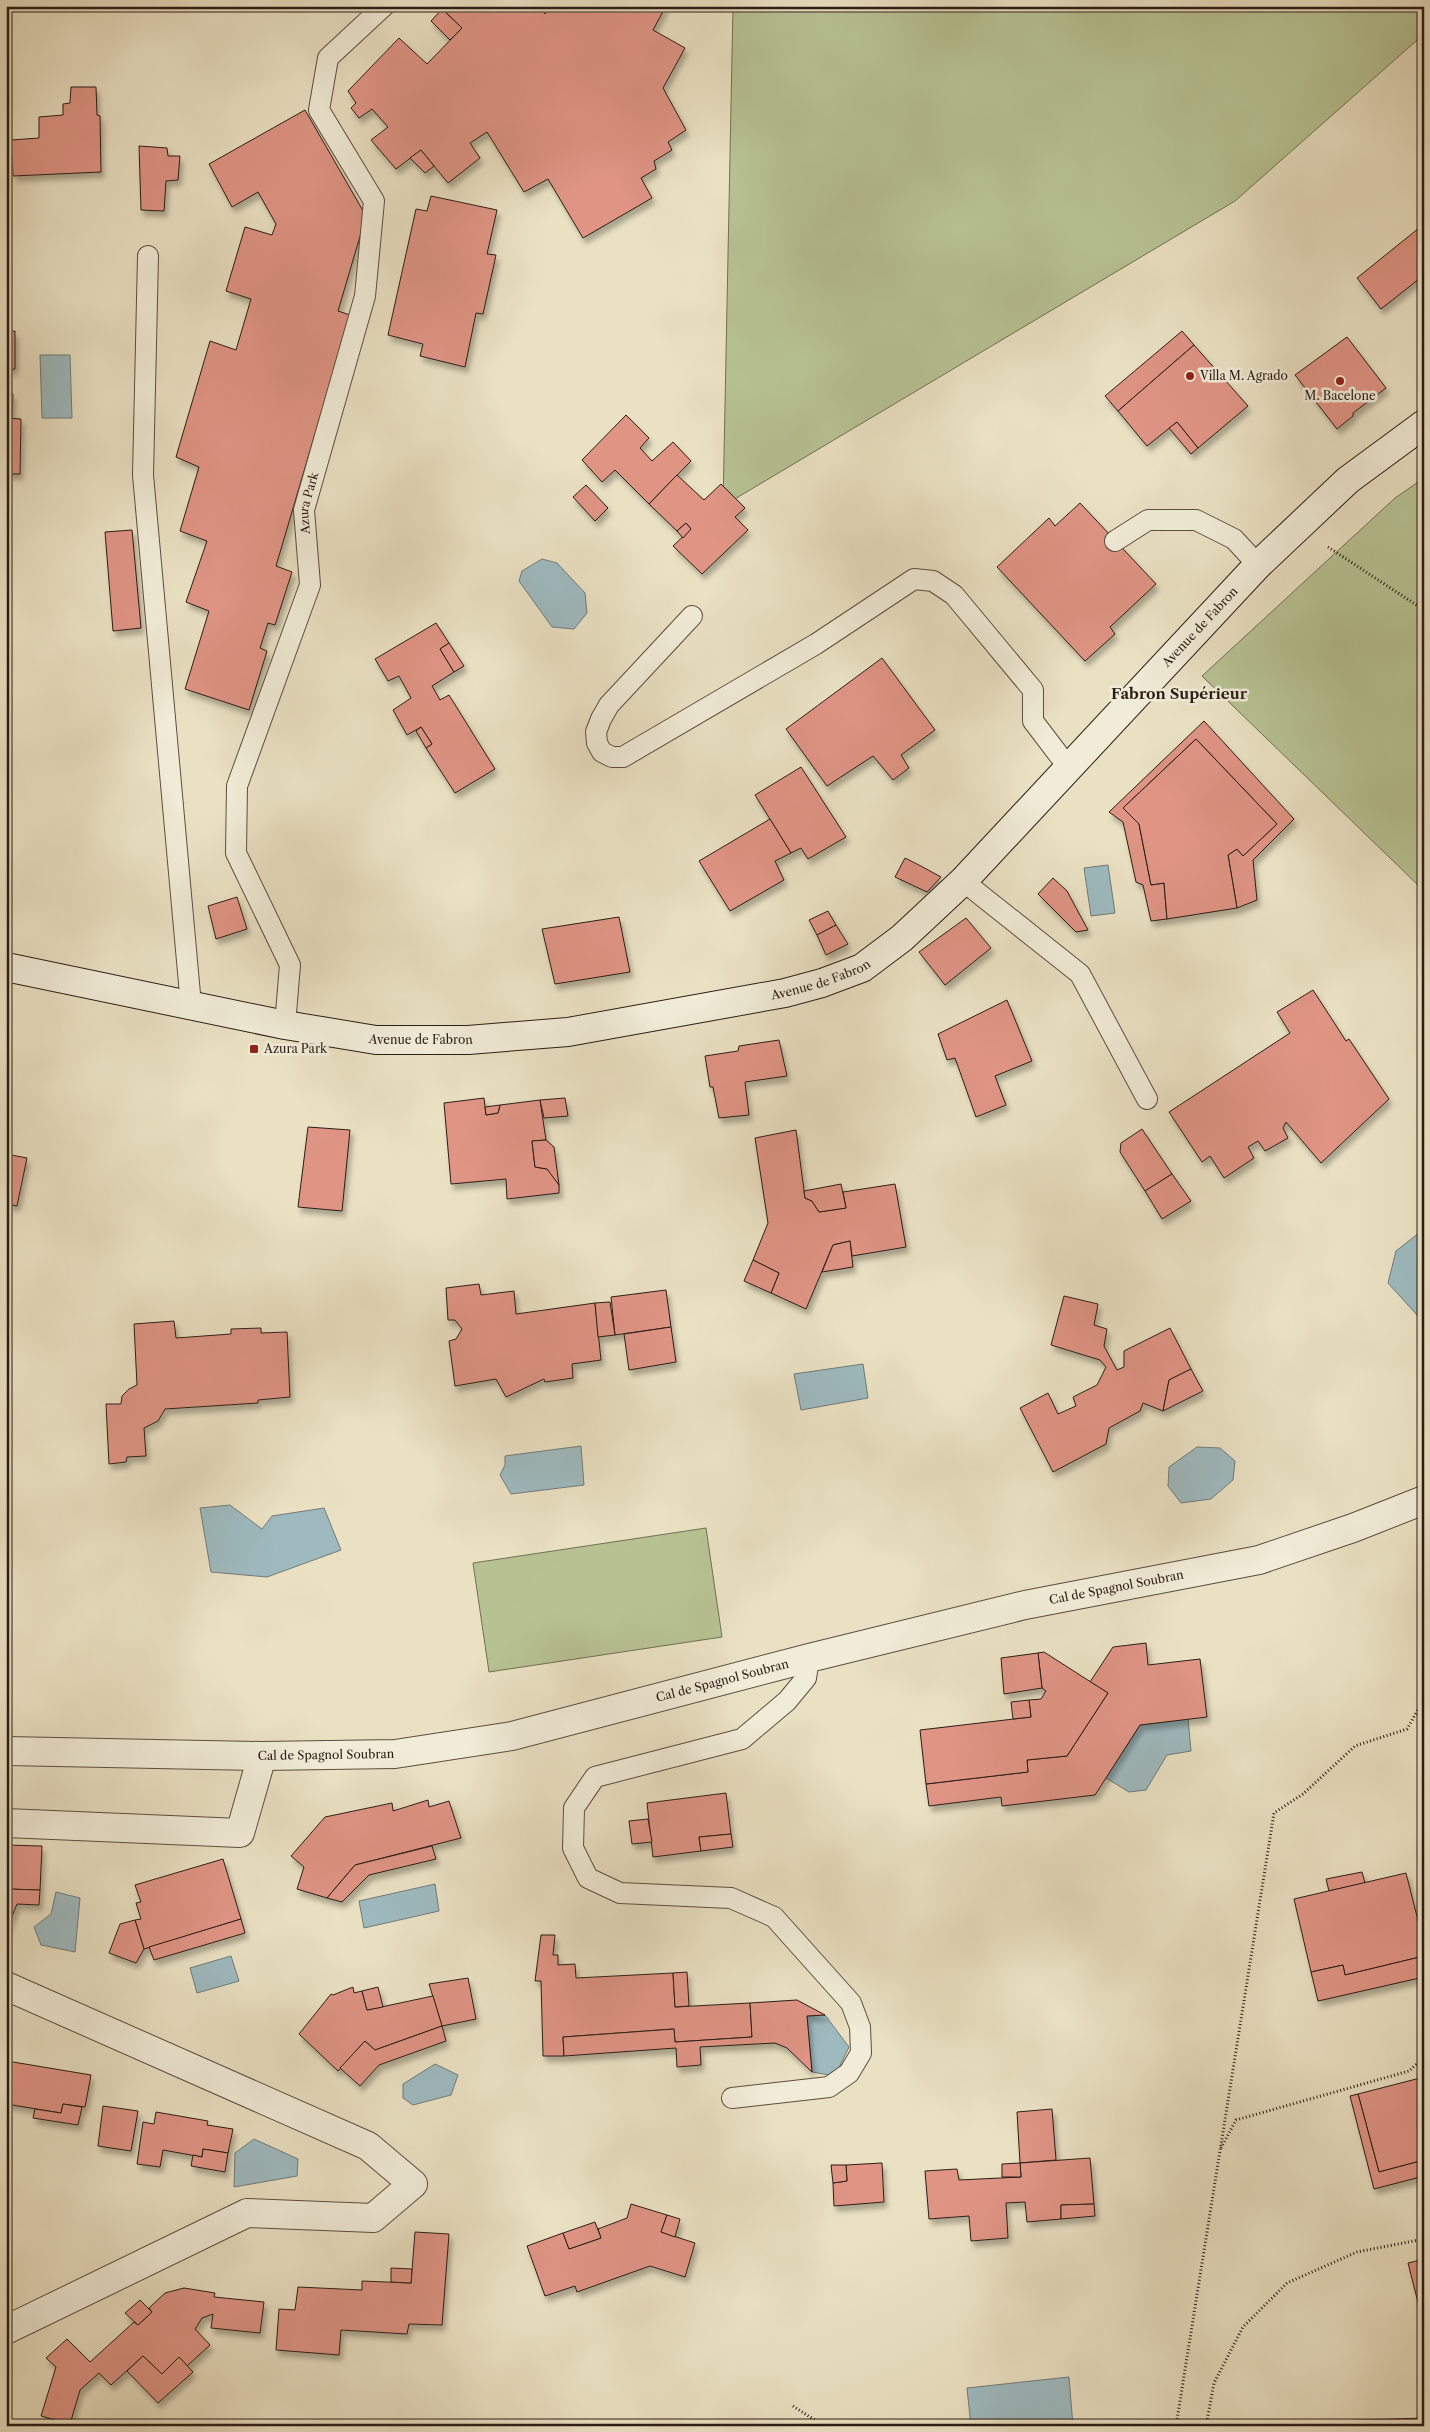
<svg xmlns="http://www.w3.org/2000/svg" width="1430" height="2432" viewBox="0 0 1430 2432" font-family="'Libre Caslon Text',serif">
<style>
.green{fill:#b7c293;stroke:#717054}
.water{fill:#9ebabf;stroke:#707b7b}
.building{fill:#df9484;stroke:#2b1d16;filter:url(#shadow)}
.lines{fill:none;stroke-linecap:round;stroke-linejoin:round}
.lane-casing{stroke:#5b4e41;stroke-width:22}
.street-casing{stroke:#5b4e41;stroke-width:30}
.secondary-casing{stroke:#2b1d16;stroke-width:30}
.path{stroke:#2b1d16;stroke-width:3;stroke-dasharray:1 2.5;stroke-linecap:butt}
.lane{stroke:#f1ecd8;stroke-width:20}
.street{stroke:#f1ecd8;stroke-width:28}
.secondary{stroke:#f1ecd8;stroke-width:28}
.poi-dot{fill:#8f2418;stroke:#f1ecd8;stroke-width:2}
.labels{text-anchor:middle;stroke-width:5;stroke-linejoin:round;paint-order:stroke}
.poi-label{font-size:12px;fill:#2b1d16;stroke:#f1ecd8;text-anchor:start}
.street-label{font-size:12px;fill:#2b1d16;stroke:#f1ecd8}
.quarter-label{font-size:15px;font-weight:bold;fill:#2b1d16;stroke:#f1ecd8}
</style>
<defs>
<filter id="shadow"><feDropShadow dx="3" dy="5.5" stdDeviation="2.5" flood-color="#0004"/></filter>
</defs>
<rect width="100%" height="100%" fill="#eae1c3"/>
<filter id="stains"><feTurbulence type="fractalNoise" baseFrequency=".004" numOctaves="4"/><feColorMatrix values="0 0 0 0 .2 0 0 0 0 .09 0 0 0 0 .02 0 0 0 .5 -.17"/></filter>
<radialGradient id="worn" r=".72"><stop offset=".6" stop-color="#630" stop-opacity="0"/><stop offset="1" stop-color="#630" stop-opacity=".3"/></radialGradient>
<g class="green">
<path d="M733 6H1424V34L1235 201 723 506Z"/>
<path d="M1424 478V894L1420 887 1202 676 1395 498Z"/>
<path d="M706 1528 722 1637 489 1672 473 1563Z"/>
</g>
<g class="water">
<path d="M40 355H70L72 418H42Z"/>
<path d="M542 559 557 563 585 593 587 613 574 629 552 627 519 581 522 571Z"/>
<path d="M1108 865 1115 913 1091 916 1084 868Z"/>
<path d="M1424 1229V1314L1417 1315 1388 1283 1396 1251Z"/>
<path d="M863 1364 868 1398 801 1410 794 1374Z"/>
<path d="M581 1446 584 1485 511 1494 500 1475 505 1465V1456Z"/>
<path d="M1197 1447 1220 1448 1235 1461 1233 1480 1211 1499 1181 1503 1168 1486 1169 1467Z"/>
<path d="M230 1505 262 1529 272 1516 324 1508 341 1550 267 1577 211 1572 200 1508Z"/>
<path d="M1188 1719 1191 1751 1167 1755 1146 1790 1129 1792 1106 1778 1140 1725Z"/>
<path d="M435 1884 439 1911 364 1928 359 1901Z"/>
<path d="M56 1892 80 1898 75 1952 41 1945 34 1927 51 1914Z"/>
<path d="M231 1956 239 1981 197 1993 190 1968Z"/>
<path d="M825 2015 849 2047 835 2076 812 2072 807 2016Z"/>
<path d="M435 2064 458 2075 451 2095 413 2105 403 2098V2084Z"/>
<path d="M254 2139 298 2159 297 2176 234 2187 235 2153Z"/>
<path d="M1069 2377 1073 2426H971L967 2388Z"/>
</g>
<g class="building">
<path d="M439 6H537L545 14 550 6H666L653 30 685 48 663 88 686 130 668 142 672 150 654 161 656 169 641 178 652 198 583 238 548 179 524 192 487 132 470 143 480 158 448 183 421 150 396 169 371 140 388 127 372 109 359 118 351 108 356 103 348 91 399 38 427 64 462 28Z"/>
<path d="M442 9 462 28 450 40 431 21Z"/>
<path d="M71 87H96L97 115 100 116 101 172 13 176 11 140 39 138V117L63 115V104L70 103Z"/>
<path d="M305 110 366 216 338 311 350 315 276 566 292 572 275 625 268 623 260 648 267 651 249 710 185 689 209 611 186 602 207 541 180 531 199 467 176 457 210 341 236 350 251 299 226 291 245 227 272 235 276 224 258 192 232 207 209 164Z"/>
<path d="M139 146 167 148 168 156H180L178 180 166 181 164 211 141 210Z"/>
<path d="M421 150 434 166 425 173 410 158Z"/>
<path d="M431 196 497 210 487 254 496 255 483 314 476 313 465 367 420 356 423 344 388 335 416 209 427 211Z"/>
<path d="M1424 224V275L1381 309 1357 278Z"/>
<path d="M15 331V369H6V332Z"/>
<path d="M1182 331 1194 345 1118 411 1105 396Z"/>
<path d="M1347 337 1386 388 1353 413V416L1337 429 1295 375Z"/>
<path d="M1194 345 1248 406 1198 448 1177 422 1147 446 1118 411Z"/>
<path d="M6 394H13L12 418H6Z"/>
<path d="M626 415 649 438 640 448 652 461 673 442 691 461 649 504 615 470 602 482 582 460Z"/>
<path d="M6 418 21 419 20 474H6Z"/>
<path d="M1177 422 1198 448 1191 454 1169 428Z"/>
<path d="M677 475 704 500 721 484 745 508 735 517 748 530 702 574 673 546 691 529 686 523 677 531 649 504Z"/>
<path d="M586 485 608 508 595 521 573 497Z"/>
<path d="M1080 503 1156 584 1110 627 1115 634 1085 661 997 567 1049 518 1055 526Z"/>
<path d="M686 523 691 529 683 538 677 531Z"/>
<path d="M132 530 141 628 113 631 105 532Z"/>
<path d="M436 623 449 643 440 649 454 672 432 686 440 700 449 695 495 769 455 793 426 748 432 744 421 727 407 735 393 710 411 698 399 676 388 681 375 659Z"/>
<path d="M449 643 464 666 454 672 440 649Z"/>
<path d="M882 658 935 730 901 755 909 768 893 780 873 756 827 786 786 729Z"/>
<path d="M1204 721 1294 819 1253 860 1257 900 1237 908 1228 855 1237 849 1243 856 1277 824 1196 739 1123 808 1139 824 1151 885 1164 883 1167 919 1151 921 1143 885 1136 882 1123 822 1109 812Z"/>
<path d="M421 727 432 744 426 748 416 731Z"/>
<path d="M1196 739 1277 824 1243 856 1237 849 1228 855 1237 908 1167 919 1164 883 1151 885 1139 824 1123 808Z"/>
<path d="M801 767 846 837 808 859 801 848 791 853 755 795Z"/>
<path d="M770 819 791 853 775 861 784 880 730 911 699 861Z"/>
<path d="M905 858 919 865 941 877 927 892 895 877Z"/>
<path d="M1053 878 1067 891 1088 930 1076 932 1038 894Z"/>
<path d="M237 897 247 929 216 939 208 906Z"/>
<path d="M828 911 836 925 817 935 809 920Z"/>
<path d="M619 917 630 972 555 984 542 929Z"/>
<path d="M966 918 991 948 945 985 919 952Z"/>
<path d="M836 925 848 944 826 955 817 935Z"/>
<path d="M1313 990 1346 1041 1349 1039 1389 1099 1321 1163 1286 1122 1283 1128 1288 1138 1265 1151 1258 1141 1248 1147 1254 1158 1224 1178 1210 1156 1202 1162 1169 1112 1290 1033 1277 1012Z"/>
<path d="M1007 1000 1032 1061 995 1076 1006 1105 976 1117 955 1058 947 1060 938 1034Z"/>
<path d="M779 1040 787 1076 745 1082 749 1115 719 1118 713 1087H710L705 1056 738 1051 739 1046Z"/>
<path d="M484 1098 486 1115 498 1113 500 1105 540 1100 546 1140 532 1141 535 1167 547 1169 552 1174 559 1185V1193L507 1199 506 1179 451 1184 444 1103Z"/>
<path d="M565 1098 568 1116 544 1118 540 1100Z"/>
<path d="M500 1105 498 1113 486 1115 485 1107Z"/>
<path d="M308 1127 350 1130 342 1211 298 1207Z"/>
<path d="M1142 1129 1172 1174 1145 1191 1120 1152 1121 1143Z"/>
<path d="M796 1130 805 1198 812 1201 819 1212 846 1208 843 1192 895 1184 906 1247 852 1256 850 1241 833 1245 806 1309 771 1293 779 1273 753 1260 768 1223 755 1138Z"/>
<path d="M546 1140 554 1147 559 1185 547 1169 535 1167 532 1141Z"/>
<path d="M6 1154 27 1158 17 1206 6 1204Z"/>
<path d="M1172 1174 1191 1201 1162 1219 1145 1191Z"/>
<path d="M841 1184 846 1208 819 1212 812 1201 805 1198 804 1191Z"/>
<path d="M850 1241 853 1267 822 1272 833 1245Z"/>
<path d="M753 1260 779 1273 771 1293 744 1281Z"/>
<path d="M479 1284 481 1295 514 1291 516 1314 595 1303 601 1360 572 1364 573 1378 545 1382 544 1379 506 1397 496 1379 455 1386 449 1341 456 1339 462 1329 455 1320H448L446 1288Z"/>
<path d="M666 1290 671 1327 615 1335 611 1297Z"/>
<path d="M1064 1296 1098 1304 1094 1325 1107 1329 1104 1346 1117 1370 1124 1367V1351L1170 1328 1191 1369 1169 1380 1163 1411 1143 1403 1140 1411 1109 1428 1106 1444 1053 1472 1020 1408 1048 1393 1058 1414 1076 1406 1073 1397 1097 1385 1106 1367 1100 1360 1051 1345Z"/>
<path d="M610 1302 615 1335 598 1337 595 1303Z"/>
<path d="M174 1321 176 1338 231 1334V1329L261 1328V1333L287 1332 290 1397 258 1400V1403L165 1409 158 1421 144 1428 146 1456 127 1457 126 1462 109 1464 106 1404H121L122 1396 129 1389 137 1385 134 1324Z"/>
<path d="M671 1327 676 1362 629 1370 624 1334Z"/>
<path d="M1191 1369 1203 1391 1163 1411 1169 1380Z"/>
<path d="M1146 1643 1148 1665 1200 1659 1207 1717 1140 1725 1095 1795 1002 1806 1001 1797 929 1806 926 1784 1028 1772 1027 1760 1067 1756 1108 1693 1090 1682 1113 1647Z"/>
<path d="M1044 1652 1108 1693 1067 1756 1027 1760 1028 1772 926 1784 920 1730 1031 1717 1029 1700 1041 1699 1046 1691 1042 1688 1038 1653Z"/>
<path d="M1038 1653 1042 1688 1004 1694 1001 1658Z"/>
<path d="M1029 1700 1031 1717 1013 1719 1011 1702Z"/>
<path d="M726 1793 731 1834 699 1837 701 1851 653 1857 647 1803Z"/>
<path d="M428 1800 429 1807 449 1801 461 1838 355 1865 327 1898 297 1889 304 1867 291 1856 325 1817 392 1803 393 1811Z"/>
<path d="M648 1819 652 1842 632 1844 629 1821Z"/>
<path d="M731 1834 733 1847 701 1851 699 1837Z"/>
<path d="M6 1845 42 1846 40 1890 8 1889 6 1892Z"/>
<path d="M432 1846 436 1859 369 1875 342 1902 327 1898 355 1865Z"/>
<path d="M223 1859 241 1919 144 1949 135 1920 141 1919 136 1903 141 1902 135 1885Z"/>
<path d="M1362 1872 1365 1883 1329 1891 1326 1879Z"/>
<path d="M1406 1873 1424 1944V1956L1345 1975 1343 1965 1311 1972 1294 1899Z"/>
<path d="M8 1889 40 1890 39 1905 17 1904 6 1931Z"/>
<path d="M241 1919 245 1933 154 1960 149 1947Z"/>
<path d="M135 1920 144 1949 136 1963 109 1953 120 1924Z"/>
<path d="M541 1935H555L553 1955H558V1965L575 1964 576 1978 673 1973 675 2007 750 2003 752 2037 675 2042 674 2029 563 2037 564 2056H543L541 1981H535Z"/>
<path d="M1424 1956V1977L1318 2001 1311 1972 1343 1965 1345 1975Z"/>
<path d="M687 1972 689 2006 675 2007 673 1973Z"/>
<path d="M468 1978 476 2019 442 2026 429 1984Z"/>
<path d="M353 1987 354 1993 362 1991 367 2010 433 1996 442 2026 375 2050 365 2041 338 2071 299 2034 331 1994 333 1995Z"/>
<path d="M378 1987 383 2007 367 2010 362 1991Z"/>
<path d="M797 2000 825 2015 807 2016 812 2072 787 2048 775 2043 700 2047 701 2065 677 2067 676 2048 564 2056 563 2037 674 2029 675 2042 752 2037 750 2003Z"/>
<path d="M442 2026 446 2041 379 2065 360 2086 340 2068 365 2041 375 2050Z"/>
<path d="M7 2061 91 2075 85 2107 63 2104 61 2113 6 2104Z"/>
<path d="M1424 2077V2160L1379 2172 1358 2094Z"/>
<path d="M1358 2094 1379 2172 1424 2160V2176L1374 2189 1350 2096Z"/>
<path d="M63 2104 82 2107 78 2125 33 2118 35 2109 61 2113Z"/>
<path d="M103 2106 138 2111 131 2151 98 2146Z"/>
<path d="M1052 2109 1056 2160 1020 2163 1017 2112Z"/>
<path d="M156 2112 208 2121 207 2125 233 2129 228 2153 203 2149 202 2157 163 2150 160 2167 137 2164 143 2122 154 2124Z"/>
<path d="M203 2149 228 2153 225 2172 191 2166 193 2155 202 2157Z"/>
<path d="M1090 2158 1094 2204 1061 2205V2219L1027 2222 1025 2202 1006 2203 1008 2238 971 2241 969 2216 929 2219 925 2171 957 2169 959 2180 1021 2177 1020 2163Z"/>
<path d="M882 2163 884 2202 834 2206 833 2183 847 2181 846 2165Z"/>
<path d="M1020 2163 1021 2177H1002V2164Z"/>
<path d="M831 2165H846L847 2181 833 2183Z"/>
<path d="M631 2204 667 2215 661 2232 695 2243 685 2277 650 2266 577 2292 575 2286 545 2296 527 2246 563 2233 569 2249 601 2238 598 2229 627 2218Z"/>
<path d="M1094 2204 1095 2216 1061 2219V2205Z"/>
<path d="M667 2215 680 2219 675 2237 661 2232Z"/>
<path d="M595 2222 601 2238 569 2249 563 2233Z"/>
<path d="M415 2232 449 2234 442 2325 409 2324 407 2334 341 2330 339 2355 276 2350 279 2309 295 2310 298 2287 362 2290V2281L411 2283Z"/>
<path d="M1424 2259V2326L1408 2263Z"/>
<path d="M391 2268 412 2269 411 2283 391 2282Z"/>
<path d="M184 2288 215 2293 214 2297 264 2302 260 2333 211 2328 213 2314 202 2318 195 2329 210 2345 187 2366 179 2357 162 2374 143 2356 111 2385 99 2373 80 2390 70 2424 41 2416 56 2367 46 2358 67 2339 90 2362 134 2322 138 2325 152 2312 149 2308 165 2293Z"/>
<path d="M140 2300 152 2312 138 2325 125 2313Z"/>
<path d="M143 2356 162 2374 179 2357 193 2372 158 2403 127 2371Z"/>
<path d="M1424 2418V2426H1238V2424Z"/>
</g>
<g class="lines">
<defs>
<g id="lane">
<path d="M148 256 143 475 191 1005"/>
<path d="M1115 541 1148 520H1196L1234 539 1258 565"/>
<path d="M692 616 609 705 601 719 596 732 597 743 602 752 612 757H623L816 644 914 579 933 581 954 595 1033 690V721L1068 767"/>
<path d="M963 881 1080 974 1147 1099"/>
<path id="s1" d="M285 1025 290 965 236 853 237 786 310 585 304 510 365 296 374 201 319 110 328 58 384 6"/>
<path d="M732 2098 829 2087 849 2073 861 2053 860 2027 851 2003 774 1917 731 1898 620 1893 588 1878 573 1848 574 1808 595 1777 742 1739 787 1701 806 1678 809 1658"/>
</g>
<g id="street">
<path id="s2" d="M6 1751 262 1756 395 1754 512 1736 809 1658 1025 1605 1259 1560 1353 1528 1424 1500"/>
<path d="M6 1823 240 1833 262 1756"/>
<path d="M6 1986 368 2146 413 2184 373 2218 247 2213 6 2330"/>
</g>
<g id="secondary">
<path id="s3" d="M6 967 285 1025 376 1040H468L568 1032 785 993 822 983 862 968 902 938 963 881 1258 565 1348 480 1424 424"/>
</g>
</defs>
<use href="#lane" class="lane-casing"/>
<use href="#street" class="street-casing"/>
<use href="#secondary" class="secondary-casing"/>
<g class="path">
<path d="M1328 547 1424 610"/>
<path d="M1221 2148 1236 2120 1409 2071 1424 2057"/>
<path d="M793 2406 824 2426"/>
<path d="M1176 2426 1274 1813 1303 1794 1355 1746 1407 1729 1424 1699"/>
<path d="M1206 2426 1214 2383 1243 2327 1287 2283 1357 2252 1424 2239"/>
</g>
<use href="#lane" class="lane"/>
<use href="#street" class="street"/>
<use href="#secondary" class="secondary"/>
</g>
<g class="poi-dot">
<circle cx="1190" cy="376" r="5"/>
<circle cx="1340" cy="381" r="5"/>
<rect x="249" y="1044" width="10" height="10" rx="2.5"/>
</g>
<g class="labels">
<g class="poi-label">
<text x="1200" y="380">Villa M. Agrado</text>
<text x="1340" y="400" text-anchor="middle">M. Bacelone</text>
<text x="264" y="1053">Azura Park</text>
</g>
<g class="street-label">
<text dy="4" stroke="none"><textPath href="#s1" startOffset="548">Azura Park</textPath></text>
<text dy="4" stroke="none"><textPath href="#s3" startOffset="1352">Avenue de Fabron</textPath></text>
<text dy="4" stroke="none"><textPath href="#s3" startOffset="828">Avenue de Fabron</textPath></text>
<text dy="4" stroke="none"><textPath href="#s3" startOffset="422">Avenue de Fabron</textPath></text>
<text dy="4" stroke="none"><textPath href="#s2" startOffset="1130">Cal de Spagnol Soubran</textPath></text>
<text dy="4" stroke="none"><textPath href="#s2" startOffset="725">Cal de Spagnol Soubran</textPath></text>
<text dy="4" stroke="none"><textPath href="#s2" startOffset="320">Cal de Spagnol Soubran</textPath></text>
</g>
<g class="quarter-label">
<text x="1179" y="699">Fabron Supérieur</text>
</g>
</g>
<rect width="1430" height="2432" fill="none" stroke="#eae1c3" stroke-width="25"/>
<rect x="8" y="8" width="1415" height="2417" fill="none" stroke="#2b1d16" stroke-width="2.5"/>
<rect x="12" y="12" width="1405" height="2407" fill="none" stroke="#2b1d16"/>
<rect width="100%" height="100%" filter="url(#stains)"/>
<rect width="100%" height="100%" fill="url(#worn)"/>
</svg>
